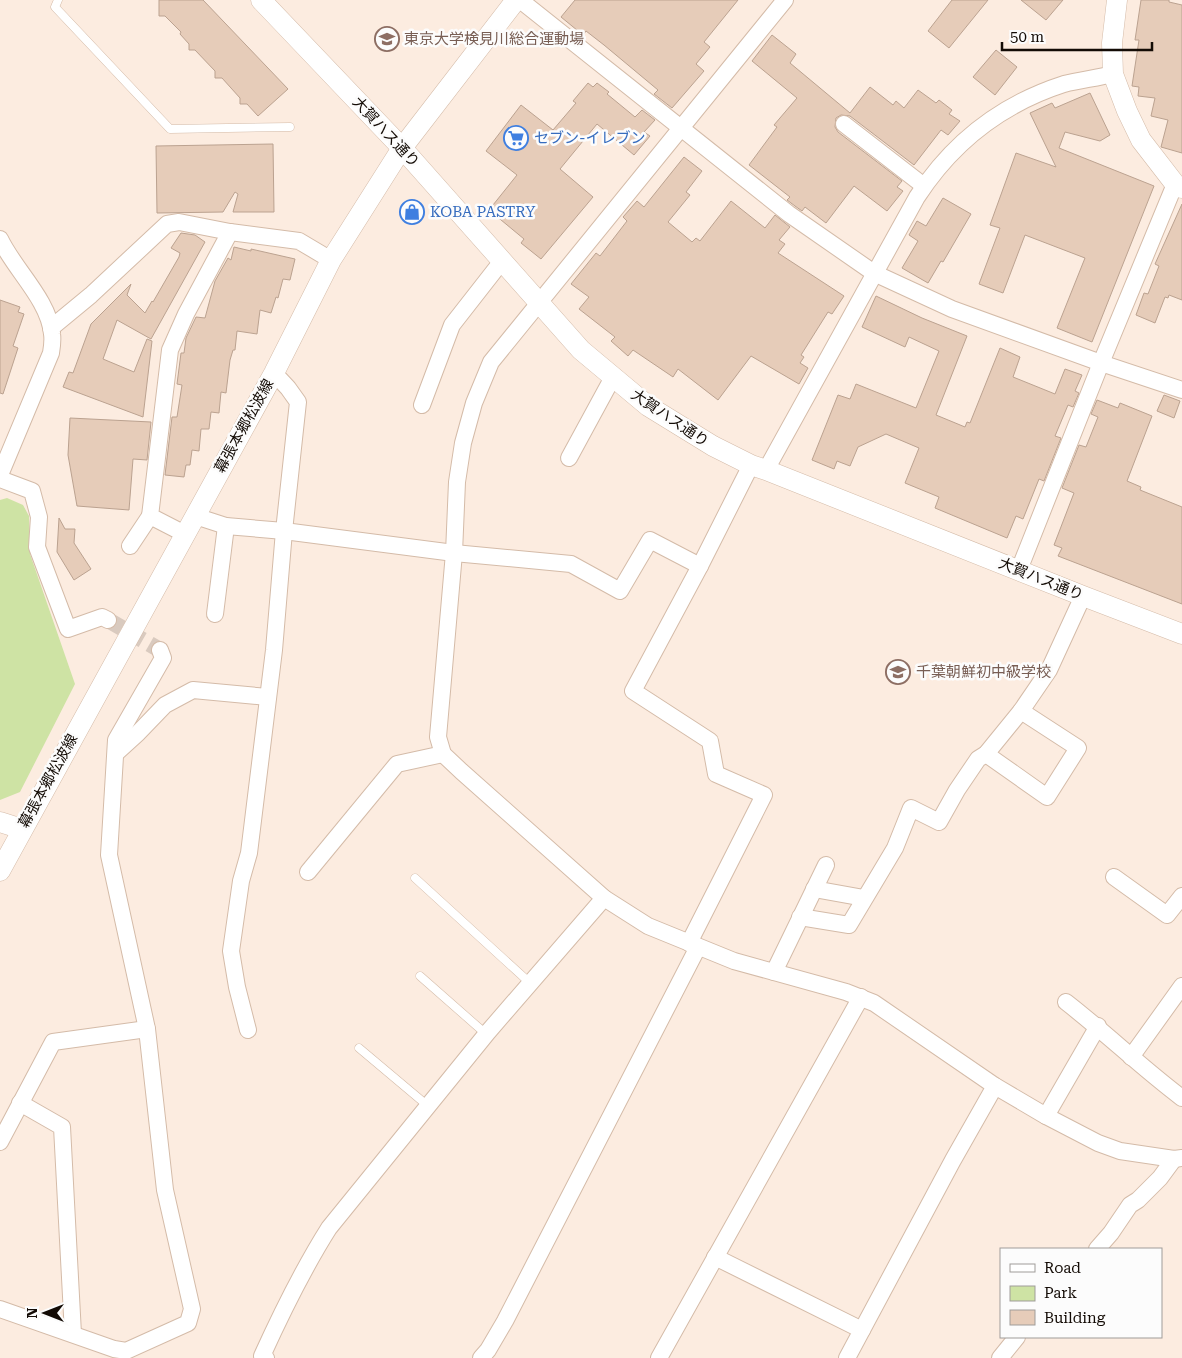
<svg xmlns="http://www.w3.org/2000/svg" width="1182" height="1358" viewBox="0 0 1182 1358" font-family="'Roboto Serif','Noto Sans JP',serif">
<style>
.green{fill:#cee3a4}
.building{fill:#e6ccb9;stroke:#bba290}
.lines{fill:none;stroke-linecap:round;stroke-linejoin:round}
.minor-tunnel{stroke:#d9cabf;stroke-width:16;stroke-dasharray:16 8;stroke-linecap:butt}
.service-casing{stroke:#d4bba8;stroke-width:9}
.minor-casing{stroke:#d4bba8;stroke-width:18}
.tertiary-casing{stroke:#d4bba8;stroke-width:21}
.service{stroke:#fff;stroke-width:8}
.minor{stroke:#fff;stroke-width:16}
.tertiary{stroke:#fff;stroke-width:20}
.labels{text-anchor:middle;stroke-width:5;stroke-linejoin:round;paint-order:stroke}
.education-label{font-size:15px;fill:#785e54;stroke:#fcfcfc;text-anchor:start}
.street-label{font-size:15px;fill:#130b05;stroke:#fcfcfc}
.shop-label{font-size:15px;fill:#366cbe;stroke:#fcfcfc;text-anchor:start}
</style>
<rect width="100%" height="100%" fill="#fcece0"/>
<path class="green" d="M7 498 23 505 29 516 30 554 75 684 20 792 0 800V500Z"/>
<g class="building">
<path d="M159 0H203L288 89 258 116 247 104H240V98L222 78H215V71L195 50H189V44L180 34 181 32 165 16H159Z"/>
<path d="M575 0H738L704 42 710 47 696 64 704 71 672 108 654 94 658 90 604 45 586 31 583 35 561 17Z"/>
<path d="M952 0H988L949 48 928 31Z"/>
<path d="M1021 0H1063L1046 20Z"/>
<path d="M1141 0H1169V2L1182 5V153L1161 147 1168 120 1151 116 1155 98 1138 96 1139 87 1132 86 1139 40H1135Z"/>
<path d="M772 35 796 54 790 63 850 113 870 87 893 105 896 101 904 108 918 90 936 103 939 100 952 110 949 114 960 121 948 135 941 130 914 165 850 116 841 115 836 118 835 127 838 132 902 181 897 187 903 191 887 211 854 186 826 223 805 207 802 211 795 206 787 200 790 197 749 165 777 127 774 125 797 98 752 61Z"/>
<path d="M996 50 1017 67 995 95 973 77Z"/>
<path d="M588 83 593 87 597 83 609 92 607 94 635 117 642 110 655 120 644 132 650 136 634 155 597 124 560 169 593 197 541 259 521 243 524 239 489 210 517 175 486 151 521 105 553 130 576 103 573 101Z"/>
<path d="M1090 93 1110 135 1100 141 1065 132 1059 148 1154 186 1092 342 1057 328 1085 258 1025 235 1003 293 979 284 1000 228 990 225 1016 153 1056 167 1030 113 1052 103 1055 108Z"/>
<path d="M273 144 274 212H233L238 194 235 192 223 212 157 213 156 146Z"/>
<path d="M684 157 702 171 686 192 690 195 668 222 692 242 696 238 700 241 731 201 765 228 775 215 790 227 779 240 785 244 778 253 844 296 832 314 828 312 801 355 804 357 800 363 808 368 799 384 751 356 718 400 678 369 673 377 633 350 628 356 611 341 615 337 579 309 589 297 571 284 596 253 600 256 627 221 623 217 637 201 644 207Z"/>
<path d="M943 198 971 214 943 262 941 261 928 283 902 268 918 241 909 235 917 221 926 226Z"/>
<path d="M1182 204V300L1169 295 1168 298 1165 297 1155 323 1136 315 1144 293 1148 294 1159 266 1155 264Z"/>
<path d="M181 233 195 235 205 242 151 339 117 320 103 359 134 372 147 339 152 341 143 417 63 387 69 372 73 373 91 324 131 284 127 295 145 313 152 301 153 302 179 257 180 253 171 248Z"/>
<path d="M234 247 251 251V249L295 259 290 280 283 279 278 298 276 297 271 313 260 310 257 334 237 331 235 350H233L230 360 226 393 221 392 219 413 211 412 209 429H201L199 451 192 450 190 465H186L184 477 165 475 172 417H177L182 385 177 384 181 353H184L186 338 196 317 205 318 215 281 228 258 231 260Z"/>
<path d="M876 296 922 318 967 336 936 415 965 427 967 422 970 423 1000 348 1020 357 1013 377 1055 394 1065 369 1082 375 1075 391 1079 393 1073 407 1068 405 1055 436 1061 438 1044 481 1039 479 1023 519 1016 516 1007 538 935 508 939 497 905 483 919 448 886 434 858 447 850 466 837 461 834 469 812 460 838 395 850 399 856 384 916 408 939 351 909 337 905 347 862 327Z"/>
<path d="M0 300 20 307 18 312 24 314 13 346 18 348 3 394 0 393Z"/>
<path d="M1164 395 1180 401 1174 418 1157 411Z"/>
<path d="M1097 400 1118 408 1120 403 1152 416 1127 481 1141 487 1140 490 1182 507V604L1058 556 1062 548 1054 545 1074 493 1062 488 1079 445 1086 447 1098 417 1091 414Z"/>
<path d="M70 418 151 422 147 460 133 459 129 510 77 506 68 455Z"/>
<path d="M59 518 65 529H75L74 543 91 569 74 580 57 552Z"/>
</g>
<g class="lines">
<path class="minor-tunnel" d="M108 620 160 650"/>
<defs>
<g id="service">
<path d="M58 0 55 7 170 129 290 127"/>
<path d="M415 878 530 983"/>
<path d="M420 976 486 1034"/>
<path d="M359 1048 428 1106"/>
</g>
<g id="minor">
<path d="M520 0 789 214 874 273 952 309 1101 363 1182 390"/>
<path d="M785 0 491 362 474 403 463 443 457 482 454 553 438 737 443 754 461 771 604 898 648 926 734 961 846 992 874 1003 995 1086 1046 1116 1098 1143 1120 1151 1174 1159 1182 1158"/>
<path d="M844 124 924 186"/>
<path d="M0 239C14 269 49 300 52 334 53 340 52 347 51 353L0 475"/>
<path d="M51 328 91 295 167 224 179 222 230 232 299 241 331 260"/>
<path d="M422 405 452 325 502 261"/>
<path d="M569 458 613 377"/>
<path d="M766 470 917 197C952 143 1002 104 1064 84 1080 80 1097 78 1113 74"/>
<path d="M0 479 32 491 39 517 37 547 68 629 102 617 108 620"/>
<path d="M195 516 226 526 284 531 454 553 571 564 620 591 650 540 700 566"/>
<path d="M185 534 150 516 170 350 186 314 230 232"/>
<path d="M130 546 150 516"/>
<path d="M1019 570 1101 363 1175 184"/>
<path d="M215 614 226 526"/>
<path d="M116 753 138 733 165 705 193 690 268 697"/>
<path d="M986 754 1047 797 1078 748 1021 711"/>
<path d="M308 872 397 764 443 754"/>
<path d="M1114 877 1167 915 1182 896"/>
<path d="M814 889 864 898"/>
<path d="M800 917 849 925 895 848 911 808 939 822 957 790 978 759 986 754 1021 711 1049 670 1083 596"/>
<path d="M689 943 764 795 716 774 710 741 633 691 700 566 751 465"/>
<path d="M774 972 826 865"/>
<path d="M1066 1002C1106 1033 1142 1068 1182 1098"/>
<path d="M248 1030 237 987 231 951 241 881 249 853 274 650 284 531 298 402 288 388 274 373"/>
<path d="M1131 1057 1182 986"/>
<path d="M20 1103 62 1127 73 1334"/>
<path d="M1046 1116 1098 1026"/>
<path d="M0 1142 53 1042 147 1029"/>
<path d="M1097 1249 1111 1233 1130 1205 1138 1200 1160 1178 1174 1159"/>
<path d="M715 1257 862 1330"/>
<path d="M0 1309 114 1349 126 1351 188 1323 192 1309 165 1190 147 1029 109 855 116 740 163 658 160 650"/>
<path d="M266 1358 262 1356C282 1312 303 1269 329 1228L488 1032 604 898"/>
<path d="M481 1358 488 1350 505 1321 698 947"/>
<path d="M659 1358 861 997"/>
<path d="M847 1358 953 1160 995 1086"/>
<path d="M1000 1358 1017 1337"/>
</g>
<g id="tertiary">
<path d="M261 0 402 148 581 350 648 406 713 446 751 465 766 470 1083 596 1182 634"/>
<path d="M1117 0 1112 43 1113 74 1127 111 1141 140 1175 184 1182 188"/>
<path d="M0 822 22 829"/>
<path d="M0 871 274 373 331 260 402 148 516 0"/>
</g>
</defs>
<use href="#service" class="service-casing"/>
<use href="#minor" class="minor-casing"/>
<use href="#tertiary" class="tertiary-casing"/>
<use href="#service" class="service"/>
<use href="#minor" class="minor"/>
<use href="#tertiary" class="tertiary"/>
</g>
<defs>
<symbol id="university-ring" viewBox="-11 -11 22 22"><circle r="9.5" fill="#fcfcfc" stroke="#8d6e63" stroke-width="1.5"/><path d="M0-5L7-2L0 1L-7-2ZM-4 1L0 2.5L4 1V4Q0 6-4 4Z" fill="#8d6e63"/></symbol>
<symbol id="supermarket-ring" viewBox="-11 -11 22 22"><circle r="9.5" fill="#fcfcfc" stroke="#3f7fe0" stroke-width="1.5"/><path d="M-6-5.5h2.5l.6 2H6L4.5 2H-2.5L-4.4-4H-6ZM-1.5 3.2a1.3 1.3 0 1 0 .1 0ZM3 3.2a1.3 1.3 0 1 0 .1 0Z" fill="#3f7fe0"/></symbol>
<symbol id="shop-ring" viewBox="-11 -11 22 22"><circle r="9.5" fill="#fcfcfc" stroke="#3f7fe0" stroke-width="1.5"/><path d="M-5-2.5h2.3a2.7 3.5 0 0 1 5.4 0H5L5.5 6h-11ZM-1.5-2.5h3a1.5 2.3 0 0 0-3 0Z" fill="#3f7fe0"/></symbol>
<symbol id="school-ring" viewBox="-11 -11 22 22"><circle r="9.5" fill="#fcfcfc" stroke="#8d6e63" stroke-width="1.5"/><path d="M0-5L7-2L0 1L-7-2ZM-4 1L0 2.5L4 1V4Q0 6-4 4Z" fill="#8d6e63"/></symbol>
</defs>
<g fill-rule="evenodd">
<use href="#university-ring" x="373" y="25" width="28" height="28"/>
<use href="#supermarket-ring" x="502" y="124" width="28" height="28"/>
<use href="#shop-ring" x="398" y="198" width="28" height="28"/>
<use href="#school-ring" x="884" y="658" width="28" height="28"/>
</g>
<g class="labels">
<g class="education-label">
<text x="404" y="44">東京大学検見川総合運動場</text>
<text x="916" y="677">千葉朝鮮初中級学校</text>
</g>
<g class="street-label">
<text transform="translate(386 132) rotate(47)" y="5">大賀ハス通り</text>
<text transform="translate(670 418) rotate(34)" y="5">大賀ハス通り</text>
<text transform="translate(244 426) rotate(-61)" y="5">幕張本郷松波線</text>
<text transform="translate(1041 579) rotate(22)" y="5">大賀ハス通り</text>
<text transform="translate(48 781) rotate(-61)" y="5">幕張本郷松波線</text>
</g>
<g class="shop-label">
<text x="534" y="143">セブン-イレブン</text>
<text x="430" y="217">KOBA PASTRY</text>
</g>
</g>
<rect x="1000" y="1248" width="162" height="90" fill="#fcfcfc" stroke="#9f9c99"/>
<rect x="1010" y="1264" width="25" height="8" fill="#ffffff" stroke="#9f9c99"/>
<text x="1044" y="1273" font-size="15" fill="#130b05">Road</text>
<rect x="1010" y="1286" width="25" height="15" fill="#cee3a4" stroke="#9f9c99"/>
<text x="1044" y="1298" font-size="15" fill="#130b05">Park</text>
<rect x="1010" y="1310" width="25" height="15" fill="#e6ccb9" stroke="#9f9c99"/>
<text x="1044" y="1323" font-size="15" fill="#130b05">Building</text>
<g transform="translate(45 1313) rotate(270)" stroke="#fcfcfc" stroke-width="4" paint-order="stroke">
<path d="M0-4L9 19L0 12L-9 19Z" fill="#130b05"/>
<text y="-8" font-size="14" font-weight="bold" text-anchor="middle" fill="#130b05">N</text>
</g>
<path d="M1002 42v8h150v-8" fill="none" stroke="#130b05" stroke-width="2.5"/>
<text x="1010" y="42" font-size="15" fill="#130b05" stroke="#fcfcfc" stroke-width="4" paint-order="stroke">50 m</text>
</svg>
